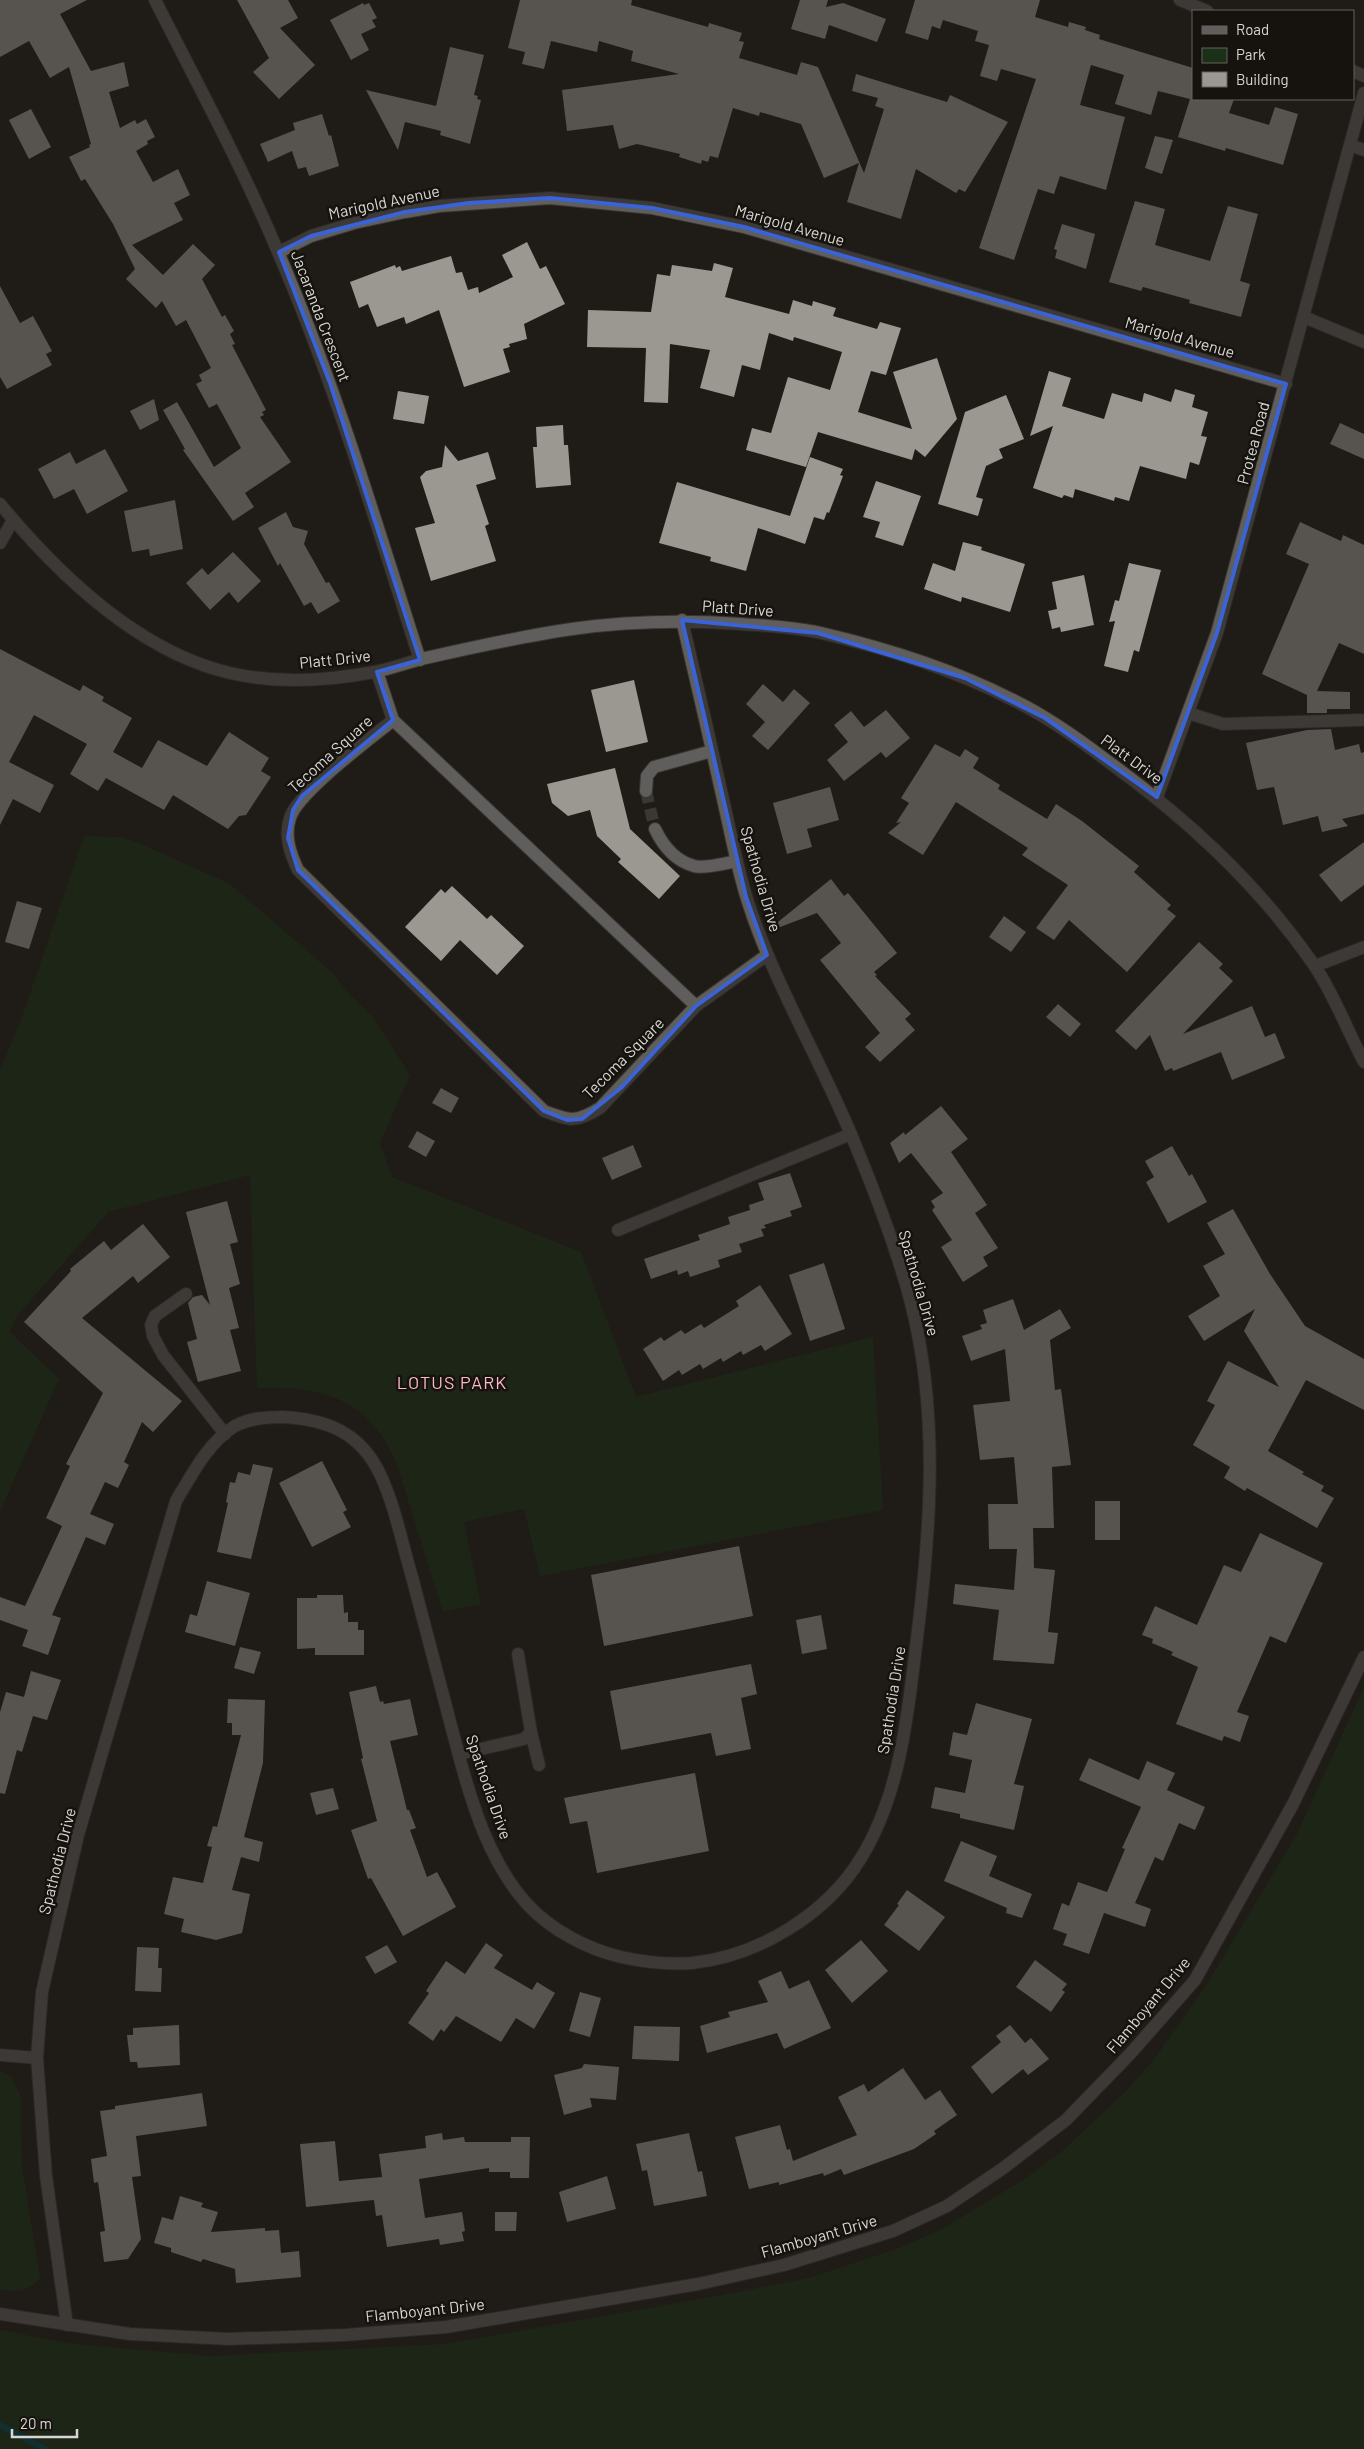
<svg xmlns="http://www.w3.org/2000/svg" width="1364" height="2449" viewBox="0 0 1364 2449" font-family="Barlow,sans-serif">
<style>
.green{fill:#1b3117}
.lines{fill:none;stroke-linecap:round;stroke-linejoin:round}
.stream{stroke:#004651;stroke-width:6}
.building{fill:#9b9791}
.minor-tunnel{stroke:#3b3834;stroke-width:12;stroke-dasharray:12 6;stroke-linecap:butt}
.minor-casing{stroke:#393632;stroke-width:14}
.minor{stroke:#605e5c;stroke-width:12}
.marked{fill:none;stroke:#3963d7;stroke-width:4;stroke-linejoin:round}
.labels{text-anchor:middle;stroke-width:5;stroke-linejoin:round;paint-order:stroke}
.street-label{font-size:16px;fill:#d8d7d3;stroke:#16130f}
.neighbourhood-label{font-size:18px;letter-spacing:1px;fill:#fcb9c7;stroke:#16130f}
</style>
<rect width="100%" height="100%" fill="#1f1c18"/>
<g class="green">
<path d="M84 836 121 837 139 843 230 884 335 975 346 991 373 1017 410 1075 380 1143 392 1177 581 1252 636 1397 873 1337 883 1510 540 1576 524 1509 464 1522 481 1604 443 1612C432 1577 421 1542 410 1507 405 1490 401 1472 393 1456 365 1396 317 1386 257 1388L250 1175 108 1212 16 1317 10 1332 59 1379 0 1511V1070L20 1023Z"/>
<path d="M1364 1687V2449H0V2330L73 2344 211 2356 444 2344 717 2296 809 2278 899 2248 942 2229 1023 2180 1061 2152 1126 2091 1156 2057 1207 1984 1297 1834Z"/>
<path d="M0 2071 11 2076 21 2097 22 2166 40 2278C30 2291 16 2293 0 2289Z"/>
</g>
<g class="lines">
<path class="stream" d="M0 2425 45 2449"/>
</g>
<g class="building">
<path d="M0 0H87L60 14 91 71 124 62 129 86 109 92 120 128 135 120 137 124 146 119 155 137 147 141 148 144 136 151 153 182 178 169 190 195 174 203 183 220 132 245 163 275 193 244 215 265 202 279 222 317 225 315 234 331 230 334 235 344 232 345 266 410 262 412 264 415 260 417 291 462 245 493 254 507 233 521 183 450 185 449 163 410 177 402 214 467 241 448 217 404 209 408 196 384 202 381 199 375 211 368 186 320 176 326 162 301 156 308 126 279 135 269 113 224 85 179 81 181 69 157 90 147 89 145 91 144 69 67 50 78 29 41 0 57Z"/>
<path d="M237 0H288L298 18 280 28 315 65 279 99 253 72 269 58Z"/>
<path d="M520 0H632L631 5 708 27 709 23 742 33 739 41 744 42 739 58 797 75 801 62 818 67 864 173 884 109 875 106 878 98 852 91 856 74 947 102 950 95 1008 122 965 192 959 189 956 193 916 169 901 219 847 202 859 163 824 178 801 124 760 112 759 116 733 108 718 158 710 156 708 162 702 160 701 164 679 157 680 154 637 144 619 149 613 125 567 131 562 90 679 74 631 61 633 51 599 41 597 52 551 41 544 69 522 64 525 52 508 48Z"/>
<path d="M800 0H828L826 7 843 3 886 19 877 42 829 25 825 39 791 29Z"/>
<path d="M915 0H1040L1035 17 1068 27 1069 22 1086 27 1085 30 1100 35 1099 39 1193 68V99H1234L1229 113 1269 125 1275 107 1298 114 1283 165 1226 148 1225 151 1178 137 1190 99 1158 91 1151 115 1115 104 1124 75 1091 65 1080 105 1125 117 1106 190 1060 176 1054 194 1038 189 1014 260 979 248 1036 79 1001 69 997 81 980 76 989 45 975 41 978 31 943 20 940 29 932 26 928 40 905 33Z"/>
<path d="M363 3 364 5 369 3 377 18 372 20 376 27 361 34 369 50 351 60 330 20Z"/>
<path d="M450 47 484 55 474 95 478 96 477 99 481 100 470 144 440 135 441 131 405 122 398 150 366 90 436 106Z"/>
<path d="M31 109 51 147 29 159 9 120Z"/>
<path d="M322 114 329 136 331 135 339 166 309 176 306 167 298 169 292 151 268 162 260 144 295 130 293 123Z"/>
<path d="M1155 136 1173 140 1162 174 1145 168Z"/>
<path d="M1135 201 1165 209 1155 245 1210 261 1228 206 1258 214 1240 281 1250 284 1241 317 1189 303 1190 300 1143 287 1141 291 1109 282Z"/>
<path d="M1062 224 1095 234 1086 269 1055 258 1057 250 1054 249Z"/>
<path d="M527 242 540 269 546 266 565 304 524 324 527 339 509 344 510 347 503 349 510 372 464 387 439 310 406 324 404 317 377 327 368 304 359 308 350 282 395 265 396 268 400 266 402 271 451 256 456 273 462 272 468 290 478 287 479 293 513 277 502 255Z"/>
<path d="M714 263 733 268 725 297 789 314 793 300 812 306 813 301 836 308 833 316 877 329 880 322 901 328 886 375 871 371 858 412 912 429 893 372 937 358 957 419 925 457 915 449 912 460 818 432 806 467 746 450 752 428 771 433 788 377 830 390 842 352 794 337 793 341 769 333 760 370 742 365 734 397 700 388 710 350 670 344 668 403 644 402 646 348 587 347 588 310 651 312 657 274 670 276 672 265 712 271Z"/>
<path d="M0 286 20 323 33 316 52 351 46 354 52 365 7 389 0 377Z"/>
<path d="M1049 371 1071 378 1062 406 1104 419 1112 393 1142 402 1144 393 1171 402 1175 389 1195 395 1192 407 1208 412 1201 436 1207 437 1199 465 1190 462 1186 479 1140 466 1129 501 1115 497 1114 501 1075 489 1073 498 1064 495 1062 498 1033 488 1053 426 1030 436Z"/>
<path d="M398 391 429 396 424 424 393 419Z"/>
<path d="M1006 395 1024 439 999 449 1003 458 986 466 976 497 983 499 978 516 938 504 965 412Z"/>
<path d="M154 399 159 420 140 430 130 411Z"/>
<path d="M1340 423 1364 434V459L1330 444Z"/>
<path d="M563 425 564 445H568L571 485 536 488 533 447H537L536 427Z"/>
<path d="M445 445 458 461 488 452 496 479 476 485 489 524 485 526 496 561 431 581 415 528 435 523 420 477 426 471 442 467Z"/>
<path d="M105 449 128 491 87 514 74 489 54 499 38 469 70 452 76 464Z"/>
<path d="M810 457 843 469 840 475 843 476 829 513 827 512 824 520 814 517 805 544 758 528 746 571 710 561 711 557 659 543 677 482 790 516Z"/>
<path d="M876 481 921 496 903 546 875 537 880 522 863 517Z"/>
<path d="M175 500 183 549 150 556 149 549 132 552 124 511Z"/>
<path d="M286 512 293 527 308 531 304 544 326 583 329 582 340 601 318 614 311 602 304 606 280 563 278 566 258 528Z"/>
<path d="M1300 522 1341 541 1343 535 1364 545V654L1339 643 1317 691 1350 692V709H1327V713H1307V695L1262 674 1309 564 1286 554Z"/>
<path d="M963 542 982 547 981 550 1025 564 1010 612 962 597 961 602 924 589 933 563 955 571Z"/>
<path d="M233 552 261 581 238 603 229 592 210 610 186 583 202 568 208 575Z"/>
<path d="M1129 563 1161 570 1139 652 1134 650 1128 672 1104 666 1115 621 1109 622 1115 600 1119 601Z"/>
<path d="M1084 575 1094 625 1061 632 1060 627 1052 629 1048 611 1057 609 1052 582Z"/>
<path d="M0 649 80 691 83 685 104 697 102 701 132 718 113 752 142 768 158 740 207 766 229 732 269 758 261 771 271 777 246 815 239 816 228 829 173 795 164 810 106 778 98 791 70 774 87 744 34 715 9 762 54 785 40 813 13 799 0 825Z"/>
<path d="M634 680 648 742 606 752 591 690Z"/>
<path d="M763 684 783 702 794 689 810 703 768 750 752 736 765 722 746 704Z"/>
<path d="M886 710 910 738 886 758 881 752 844 781 827 760 848 742 834 725 851 711 864 727Z"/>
<path d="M1331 729 1335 750 1359 744 1361 753 1364 752V814L1342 819 1348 826 1322 832 1318 816 1283 825 1274 787 1257 790 1246 743 1307 730Z"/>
<path d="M935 744 960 757 965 749 979 758 973 768 1000 785 998 789 1047 819 1056 804 1082 821 1139 866 1134 872 1171 905 1167 909 1176 916 1127 972 1069 920 1054 940 1036 928 1068 885 1022 855 1028 848 956 802 923 855 888 833 901 822 896 823 909 803 901 798Z"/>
<path d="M615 768 630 829 680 876 659 899 618 862 621 859 597 836 590 810 568 816 552 803 547 784Z"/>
<path d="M830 787 839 820 807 829 812 847 787 854 773 803Z"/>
<path d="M1364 842V885L1341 902 1319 875Z"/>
<path d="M831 879 844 896 848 893 897 953 874 972 877 975 875 976 911 1014 905 1019 915 1030 880 1062 865 1047 880 1033 820 960 841 943 817 913 775 929 773 926Z"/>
<path d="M452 886 487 919 491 915 524 946 497 975 460 940 441 961 405 927 441 889 445 893Z"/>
<path d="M17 901 42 908 29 949 5 942Z"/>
<path d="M1004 916 1026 932 1011 952 989 937Z"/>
<path d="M1199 942 1223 964 1219 968 1233 981 1183 1034 1252 1006 1265 1037 1275 1033 1285 1058 1232 1080 1221 1052 1173 1071 1172 1068 1165 1071 1150 1035 1136 1050 1115 1031Z"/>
<path d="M1058 1004 1081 1024 1070 1037 1046 1017Z"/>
<path d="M441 1088 459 1098 451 1113 432 1103Z"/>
<path d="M941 1106 968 1139 951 1152 987 1205 975 1213 998 1248 983 1257 988 1266 963 1282 941 1247 952 1240 932 1210 935 1207 931 1201 943 1193 911 1153 899 1163 890 1143 904 1132 905 1135Z"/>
<path d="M417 1131 435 1141 426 1157 408 1147Z"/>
<path d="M633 1145 642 1167 612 1180 602 1158Z"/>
<path d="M1172 1146 1189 1176 1192 1174 1207 1202 1168 1223 1146 1182 1154 1177 1145 1161Z"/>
<path d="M790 1173 802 1207 790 1211 792 1216 764 1225 766 1228 761 1229 764 1236 739 1244 742 1252 718 1260 720 1267 690 1277 688 1271 678 1275 677 1270 651 1279 644 1259 700 1240 698 1235 730 1224 728 1217 750 1210 749 1205 764 1200 758 1183Z"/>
<path d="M227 1201 238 1242 230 1244 240 1284 229 1288 239 1328 230 1330 241 1371 198 1382 187 1342 197 1339 188 1303 193 1297 202 1295 210 1305 186 1212Z"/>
<path d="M1233 1209 1270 1274 1305 1326 1364 1359V1410L1306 1380 1268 1451 1304 1472 1302 1474 1324 1486 1321 1491 1334 1498 1317 1528 1247 1488 1245 1491 1224 1478 1230 1467 1193 1445 1215 1405 1207 1401 1228 1361 1279 1387 1244 1331 1255 1309 1204 1341 1188 1316 1220 1296 1203 1266 1225 1254 1207 1223Z"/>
<path d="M143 1224 170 1257 138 1283 133 1276 82 1318 182 1401 153 1432 142 1422 124 1462 129 1465 118 1488 105 1482 90 1514 114 1524 105 1545 86 1537 52 1615 61 1618 48 1655 22 1646 28 1630 0 1620V1597L25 1606 62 1526 46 1518 70 1466 66 1464 103 1393 24 1322 71 1271 70 1269 104 1241 111 1250Z"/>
<path d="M824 1263 845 1329 810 1341 789 1275Z"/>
<path d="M760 1285 792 1334 765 1351 761 1345 743 1355 741 1351 723 1362 721 1358 703 1369 700 1364 682 1375 679 1370 663 1381 643 1349 661 1337 664 1341 681 1330 685 1334 701 1324 704 1328 739 1306 736 1301Z"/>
<path d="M1013 1299 1024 1330 1060 1309 1071 1328 1050 1340 1055 1390 1061 1389 1071 1465 1052 1467 1054 1528H1033L1034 1568 1055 1570 1048 1632 1058 1633 1054 1664 993 1660 999 1610 953 1604 955 1584 1014 1590 1017 1549H989L988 1504H1018L1014 1457 980 1460 973 1405 1010 1401 1005 1349 971 1361 962 1336 982 1329 980 1325 987 1323 983 1310Z"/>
<path d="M322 1461 347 1510 343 1512 351 1527 312 1547 279 1483Z"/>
<path d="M253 1464 273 1468 251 1559 217 1552 228 1503 226 1502 230 1482 235 1483 238 1472 250 1475Z"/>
<rect x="1095" y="1501" width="25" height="39"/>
<path d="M1260 1533 1323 1563 1286 1643 1270 1636 1237 1712 1249 1716 1240 1742 1224 1736 1222 1741 1176 1724 1198 1667 1171 1655 1173 1652 1152 1643 1153 1639 1142 1635 1155 1606 1197 1625 1224 1565 1241 1572Z"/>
<path d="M739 1546 753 1616 604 1646 591 1575Z"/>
<path d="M207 1581 250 1593 235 1646 185 1632 190 1614 197 1616Z"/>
<path d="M317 1595H343L344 1613 348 1612V1622H358V1630H364V1655H315V1648L297 1649V1598H317Z"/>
<path d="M821 1615 827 1649 802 1654 796 1620Z"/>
<path d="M240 1647 261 1652 254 1674 234 1668Z"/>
<path d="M751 1664 757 1694 741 1698 751 1749 716 1756 711 1733 621 1750 610 1691Z"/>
<path d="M31 1671 61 1680 47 1720 33 1716 22 1752 17 1750 5 1794 0 1793V1712L6 1692 24 1697Z"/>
<path d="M376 1686 380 1702 383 1701 384 1704 410 1699 418 1735 390 1741 407 1810H409L416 1828 410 1830 427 1877 437 1872 456 1907 403 1936 371 1878 368 1879 351 1830 377 1821 361 1759 363 1758 349 1692Z"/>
<path d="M228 1699 265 1700 263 1763 244 1837 263 1842 259 1862 241 1857 232 1890 250 1894 242 1933 216 1940 181 1932 184 1919 164 1914 173 1877 203 1883 212 1847 207 1846 213 1826 217 1827 241 1735H232V1723H227Z"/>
<path d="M976 1703 1032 1719 1014 1784 1024 1786 1014 1830 960 1818V1814L931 1808 935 1787 965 1793 972 1760 949 1755 953 1732 967 1735Z"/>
<path d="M1089 1758 1139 1780 1147 1761 1175 1773 1167 1790 1205 1807 1195 1830 1179 1823 1163 1861 1155 1857 1135 1903 1151 1909 1145 1927 1104 1913 1089 1954 1063 1945 1067 1934 1053 1929 1062 1903 1069 1906 1078 1882 1107 1892 1125 1849 1122 1848 1141 1807 1079 1780Z"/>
<path d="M695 1773 709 1851 597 1873 587 1821 570 1824 564 1798Z"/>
<path d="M333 1788 339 1809 316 1815 310 1793Z"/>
<path d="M961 1841 997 1856 989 1876 1032 1894 1022 1918 1006 1913 1007 1908 944 1881Z"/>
<path d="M907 1890 945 1917 919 1951 884 1925 899 1905 897 1904Z"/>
<path d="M861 1940 888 1971 852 2003 825 1970Z"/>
<path d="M486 1943 503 1955 494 1968 532 1990 537 1982 555 1993 534 2029 516 2018 501 2042 456 2016 444 2032 441 2029 433 2041 408 2023 429 1993 426 1991 446 1961 465 1974Z"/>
<path d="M387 1945 397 1962 375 1974 365 1957Z"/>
<path d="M137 1947 159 1948 158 1968H162L161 1992 135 1991Z"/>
<path d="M1035 1960 1067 1984 1062 1990 1065 1992 1051 2012 1016 1987Z"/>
<path d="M781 1971 789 1989 809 1980 831 2028 784 2049 777 2033 707 2053 700 2026 730 2017 728 2012 768 2002 758 1981Z"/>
<path d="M580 1992 601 1998 590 2037 569 2031Z"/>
<path d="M179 2025 180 2065 138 2068 137 2062H130L127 2035H133V2028Z"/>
<path d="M1010 2025 1025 2043 1031 2038 1049 2059 1028 2075 1023 2069 992 2094 971 2067 1001 2042 996 2036Z"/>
<path d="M634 2026 680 2027 679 2061 632 2059Z"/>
<path d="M584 2064 619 2067 616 2100 590 2098 592 2107 564 2115 554 2075 582 2068Z"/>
<path d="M903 2068 925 2100 940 2090 957 2115 934 2131 936 2134 914 2149 844 2175 841 2169 824 2176 823 2173 779 2185V2182L749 2189 735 2137 780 2125 787 2150 790 2149 793 2161 857 2135 838 2097 864 2084 868 2092Z"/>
<path d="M202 2093 207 2126 136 2136 141 2176 132 2177 141 2239 128 2259 104 2262 100 2232 105 2231 98 2182 94 2183 91 2159 107 2156 100 2111 115 2109V2106Z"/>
<path d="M442 2133 443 2140 464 2137 465 2142H511V2137H530L529 2178H510V2172H489V2168L419 2179 425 2218 462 2212 465 2231 462 2232 464 2241 440 2245 439 2239 387 2247 382 2215 376 2216 374 2200 306 2207 300 2144 335 2141 339 2181 382 2177 379 2154 426 2148 425 2136Z"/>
<path d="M689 2133 698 2172 702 2171 707 2196 654 2206 647 2170 642 2171 636 2144Z"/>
<path d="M607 2176 616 2209 567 2222 559 2192Z"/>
<path d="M180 2196 203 2203 201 2207 218 2212 211 2232 265 2228V2231L279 2230 281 2253 299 2251 301 2277 236 2283 235 2269 203 2259 201 2262 171 2252V2248L154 2243 162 2217 173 2220Z"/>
<path d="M495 2212H517L516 2231H495Z"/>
</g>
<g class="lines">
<path class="minor-tunnel" d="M646 791 655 829"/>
<defs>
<g id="minor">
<path d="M155 0C197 83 242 166 278 252 335 384 376 523 420 660"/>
<path d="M1180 0 1207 11"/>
<path d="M1353 71 1364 76"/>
<path d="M1350 145 1364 150"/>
<path d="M279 252 311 236 354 223 405 212 439 206 550 198 652 208 744 227 1286 384"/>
<path d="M1304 317 1364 342"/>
<path d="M0 504C58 574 139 652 230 673 278 684 327 681 374 672 390 669 406 663 421 659 470 648 522 636 572 629 630 621 682 620 740 624 767 626 795 627 821 633 885 648 952 669 1011 699 1045 715 1076 737 1106 760 1186 818 1255 881 1312 962 1333 992 1347 1030 1364 1062"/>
<path d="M0 543 13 520"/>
<path d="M377 672 393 720 696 1006"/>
<path d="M1188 713 1223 724 1361 720"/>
<path d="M393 720C370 739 297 793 290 818 284 836 290 853 298 870L544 1111C570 1121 576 1123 600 1108L696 1006 767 955"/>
<path d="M646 791 647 776 654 767 712 751"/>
<path d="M1157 797 1217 633 1364 93"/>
<path d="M655 829C663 846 676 861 694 866 703 869 727 863 737 861"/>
<path d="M1315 966 1364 947"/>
<path d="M618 1230 851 1134"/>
<path d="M186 1294 155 1316 151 1325 153 1336 163 1355 225 1434"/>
<path d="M518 1654 531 1732 539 1765"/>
<path d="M459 1754 524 1739 531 1732"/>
<path d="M0 2055 37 2058"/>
<path d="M0 2314 130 2334 229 2339 345 2335 446 2327 698 2284 784 2265 893 2231 947 2206 1002 2169 1066 2120 1130 2054 1195 1980 1293 1804 1364 1657"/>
<path d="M67 2325 46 2176 37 2058 42 1992 78 1835 176 1501C191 1476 209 1441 235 1426 250 1418 266 1417 282 1417 326 1419 360 1432 380 1474 395 1506 402 1543 412 1577 427 1635 443 1694 458 1752 472 1805 490 1863 527 1904 551 1930 587 1949 621 1957 644 1962 668 1965 692 1963 758 1956 826 1915 861 1858 901 1793 908 1712 917 1638 931 1527 939 1413 911 1303 897 1249 876 1195 855 1144 822 1062 775 986 748 902 738 871 732 839 725 808 711 745 697 683 682 620"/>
</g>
</defs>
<use href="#minor" class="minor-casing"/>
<use href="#minor" class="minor"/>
</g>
<path d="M0 0H1364V2449H0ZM550 198 652 208 744 227 1286 384 1217 633 1157 797 1045 718 965 678 818 633 682 620 746 897 767 955 696 1006 622 1087 582 1119 567 1120 544 1111 298 870 288 838 293 810 302 796 393 720 377 672 420 660 330 383 279 252 311 236 405 212 469 203Z" fill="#1f1c18" fill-opacity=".55" fill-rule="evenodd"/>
<path class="marked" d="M550 198 652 208 744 227 1286 384 1217 633 1157 797 1045 718 965 678 818 633 682 620 746 897 767 955 696 1006 622 1087 582 1119 567 1120 544 1111 298 870 288 838 293 810 302 796 393 720 377 672 420 660 330 383 279 252 311 236 405 212 469 203Z"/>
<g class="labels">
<g class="street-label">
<text transform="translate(384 202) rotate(-12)" y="6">Marigold Avenue</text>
<text transform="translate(790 225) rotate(16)" y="6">Marigold Avenue</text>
<text transform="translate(321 316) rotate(69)" y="6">Jacaranda Crescent</text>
<text transform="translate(1180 337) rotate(16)" y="6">Marigold Avenue</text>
<text transform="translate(1253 443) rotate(-75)" y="6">Protea Road</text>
<text transform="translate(738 608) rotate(4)" y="6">Platt Drive</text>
<text transform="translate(335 659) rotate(-6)" y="6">Platt Drive</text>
<text transform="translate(330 754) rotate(-42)" y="6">Tecoma Square</text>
<text transform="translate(1132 759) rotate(36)" y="6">Platt Drive</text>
<text transform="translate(761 879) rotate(74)" y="6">Spathodia Drive</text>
<text transform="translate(623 1058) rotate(-45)" y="6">Tecoma Square</text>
<text transform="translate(919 1283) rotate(74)" y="6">Spathodia Drive</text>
<text transform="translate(891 1700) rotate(-81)" y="6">Spathodia Drive</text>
<text transform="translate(489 1787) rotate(71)" y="6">Spathodia Drive</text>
<text transform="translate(57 1861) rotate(-76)" y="6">Spathodia Drive</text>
<text transform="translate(1148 2005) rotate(-50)" y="6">Flamboyant Drive</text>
<text transform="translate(819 2236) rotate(-16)" y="6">Flamboyant Drive</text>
<text transform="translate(425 2310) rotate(-6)" y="6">Flamboyant Drive</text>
</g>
<g class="neighbourhood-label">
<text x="452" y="1389">LOTUS PARK</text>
</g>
</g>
<rect x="1192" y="10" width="162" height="90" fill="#16130f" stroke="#64615d"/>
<rect x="1202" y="26" width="25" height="8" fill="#605e5c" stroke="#64615d"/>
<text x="1236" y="35" font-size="15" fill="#d8d7d3">Road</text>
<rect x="1202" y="48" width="25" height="15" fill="#1b3117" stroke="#64615d"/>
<text x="1236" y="60" font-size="15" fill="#d8d7d3">Park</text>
<rect x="1202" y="72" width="25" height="15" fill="#9b9791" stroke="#64615d"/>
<text x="1236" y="85" font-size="15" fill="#d8d7d3">Building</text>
<path d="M12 2429v8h65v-8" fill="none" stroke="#d8d7d3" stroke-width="2.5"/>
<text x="20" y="2429" font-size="15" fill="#d8d7d3" stroke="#16130f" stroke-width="4" paint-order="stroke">20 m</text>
</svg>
